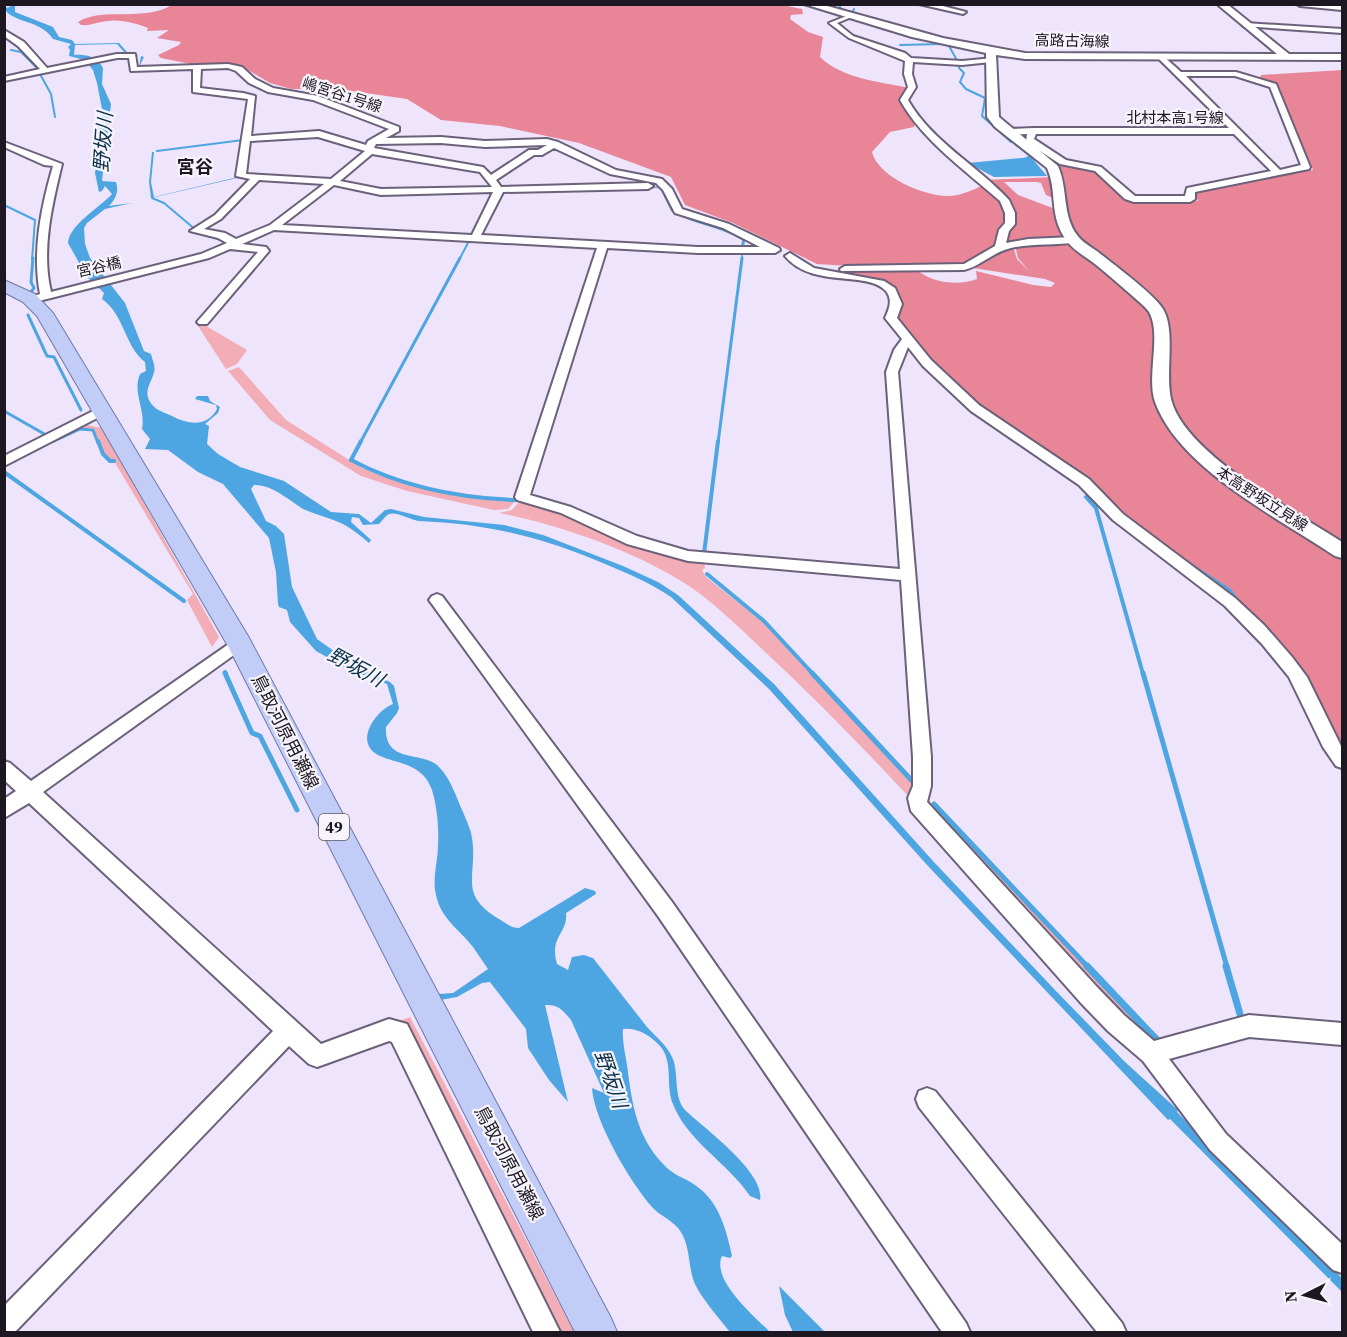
<svg xmlns="http://www.w3.org/2000/svg" width="1347" height="1337" viewBox="0 0 1347 1337" font-family="'Source Serif 4','Noto Sans JP',serif">
<style>
.green{fill:#f3adb7}
.forest{fill:#e88697}
.water{fill:#4da6e1}
.lines{fill:none;stroke-linecap:round;stroke-linejoin:round}
.stream-far4{stroke:#4da6e1;stroke-width:2}
.stream-far3{stroke:#4da6e1;stroke-width:3}
.stream-far2{stroke:#4da6e1;stroke-width:4}
.stream-far1{stroke:#4da6e1;stroke-width:5}
.stream{stroke:#4da6e1;stroke-width:7}
.street-casing{stroke:#6c617a;stroke-width:4}
.secondary-casing{stroke:#6c617a;stroke-width:4}
.primary-casing{stroke:#6e78a8;stroke-width:2}
.street{fill:#fff;fill-rule:evenodd}
.secondary{fill:#fff;fill-rule:evenodd}
.primary{fill:#c2cdf7;fill-rule:evenodd}
.labels{text-anchor:middle;stroke-width:4.5;stroke-linejoin:round;paint-order:stroke}
.far-street-label{font-size:15px;fill:#1c1721;stroke:#f7f5fb}
.shield{fill:#f7f5fb;stroke:#5e5a62;stroke-width:1.5}
.shield-label{font-size:16px;font-weight:bold;fill:#1c1721}
.far-quarter-label{font-size:18px;font-weight:bold;fill:#1c1721;stroke:#f7f5fb}
.street-label{font-size:18px;fill:#1c1721;stroke:#f7f5fb}
.water-label{font-size:20px;font-style:italic;fill:#0b324a;stroke:#f7f5fb}
</style>
<rect width="100%" height="100%" fill="#eee4fb"/>
<g class="green">
<path d="M201 323 247 350 237 364 226 369 198 326Z"/>
<path d="M239 367 286 420 362 468 385 477 427 488 515 501 508 509 494 510 407 491 361 476 270 420 228 371Z"/>
<path d="M87 425 102 428 219 637 212 647 187 600 193 594 114 461H110L104 453 94 429C76 424 65 440 48 441L78 426Z"/>
<path d="M521 500 538 503 704 561 705 568 702 570 706 577 763 622 917 787 912 800C863 748 814 697 761 648 736 625 711 599 681 581 631 550 557 524 499 513L512 510Z"/>
<path d="M924 795 1160 1044 1147 1045 922 801Z"/>
<path d="M410 1017 574 1332H559L384 1027Z"/>
</g>
<g class="forest">
<path d="M173 4H777L802 9 803 14 791 15 790 19 808 32 823 37 820 57C843 79 880 82 910 88L904 98 916 119 914 127 890 132 872 152C878 177 925 197 950 196 963 195 975 189 986 184L999 194 1009 219 999 245 968 264 944 266H849L817 264 733 223 685 205 671 177 579 143 500 126 441 120 407 99 338 89 343 86 341 84 315 89H291L270 83 243 67 217 63 191 64 161 58 158 55 179 45 181 42 157 38 169 30 147 31 148 28C138 24 121 19 109 21 99 21 92 26 81 25L78 22C103 6 146 23 173 4Z"/>
<path d="M1342 70V546L1234 478 1194 438 1174 409 1168 396 1165 315 1069 229 1056 169 1059 167 1025 140 1060 163 1099 172 1130 201H1198L1195 192 1313 170 1278 86 1260 78 1261 75Z"/>
<path d="M1054 177 1056 193 1053 198 1046 195 1041 183 1037 182H1004L1018 195 1058 210 1063 233 1061 238 1002 246 1011 213 985 180Z"/>
<path d="M1068 243 1076 246 1150 307 1176 430 1303 531 1342 557V756L1333 744 1306 685 1237 605 977 408 896 322 887 284 815 269 805 266 835 271 917 270C932 283 959 286 977 279L976 271 1033 285 1051 287 1055 283 1045 279 973 268 990 255 1013 246 1017 259 1029 271 1018 258 1015 245Z"/>
</g>
<g class="water">
<path d="M6 5 15 6V12L53 27 59 37 72 40 75 44 119 43 127 52 144 57 139 67 141 56 125 53 117 44 75 45 74 55C87 54 97 57 103 68L102 84 111 104 102 181 116 182C119 191 116 199 109 206L132 203 105 209 87 223 84 228 85 244 90 258 125 303 144 351 151 354C152 359 156 367 154 372 152 382 144 389 149 400 154 410 163 412 172 416 187 424 207 428 217 409L216 405 195 399 197 396H208L210 401 220 407 218 413 205 424 209 426 207 444 218 454 240 467 284 481 331 512 359 514 371 523 385 510 391 509 424 517 504 525 543 535 623 566 658 582 678 595 774 684 933 861 1055 990 1125 1062 1178 1110 1177 1112 1342 1278V1292L1170 1119 1168 1120 928 866 769 689 671 597C652 584 631 575 610 566 545 538 491 524 419 521 411 520 396 511 389 514 385 516 382 521 379 524L363 525 359 518 352 517 351 522 371 540 369 543C361 536 352 529 343 524 331 518 316 515 303 509 289 500 271 484 254 485L251 489 266 521 276 526 284 534 292 587 317 639 358 668 390 682 394 686 399 708 397 713 386 727C384 765 424 750 439 767 451 779 456 797 463 812 466 820 471 829 472 838 478 876 457 894 499 919 506 923 511 928 519 928L585 888 595 891 596 894 566 913C568 934 549 936 557 964L568 970 572 957 584 955 593 958C611 981 629 1004 647 1027 657 1038 667 1045 673 1059 679 1075 673 1098 686 1111 704 1128 766 1173 760 1200L750 1196C728 1163 687 1141 673 1104 665 1085 674 1062 660 1046 651 1036 637 1027 623 1029 622 1041 625 1052 627 1065 632 1103 636 1136 664 1165 673 1175 685 1178 695 1185 719 1201 726 1229 732 1256L730 1258 722 1256C711 1280 754 1316 770 1332H730C720 1319 698 1295 693 1279 688 1262 690 1241 677 1227 670 1219 659 1215 652 1207 630 1182 594 1121 592 1088L604 1093 571 1020C563 1010 558 1004 545 1005L568 1102 549 1080 528 1048 526 1029 490 982 482 983 457 997 440 1000 438 994 453 993 488 969C483 962 478 954 473 947 459 929 441 919 436 895 432 879 438 861 438 845 439 828 437 806 432 790 420 754 376 767 368 744 363 729 380 709 393 704L387 684 350 670 316 651 290 622 287 610 279 607 278 604 276 572 269 538 223 484 198 472 168 450 145 449 150 439 142 429C146 410 132 393 140 374L146 371 145 362C125 347 124 314 102 299L104 293 87 277 68 243C69 225 99 208 112 194L105 186 102 191 99 192 95 173 99 142 96 129 103 114 97 83 93 70 85 60 69 56 70 50 68 47 71 44 53 39C40 19 11 23 4 8L11 7Z"/>
<path d="M152 152H154L151 182 154 197 238 177 325 182 378 192 660 187 664 188 673 211 694 220 725 228 745 240 744 248H741L742 240C718 226 694 225 671 211L660 188 384 194 323 183 237 178 151 198 149 182Z"/>
<path d="M1031 157 1047 176 994 177 968 163Z"/>
<path d="M779 1286 825 1332H793L785 1315Z"/>
</g>
<g class="lines">
<g class="stream-far4">
<path d="M839 4 841 10"/>
<path d="M1286 4 1304 6"/>
<path d="M854 9 851 15 854 16"/>
<path d="M900 45 942 44"/>
<path d="M949 46 958 62"/>
<path d="M11 50 21 52 37 68"/>
<path d="M959 63V68L964 73 960 82 966 89 985 98 982 116 1011 142"/>
<path d="M40 74 51 94 55 117"/>
<path d="M1015 144 1030 156 1023 160"/>
<path d="M157 151 243 140"/>
<path d="M152 198 164 203 196 230"/>
<path d="M4 205 35 220 32 260"/>
<path d="M471 236 478 222"/>
<path d="M459 260 469 241"/>
<path d="M742 260V256"/>
</g>
<g class="stream-far3">
<path d="M31 292 34 288 31 282 33 258"/>
<path d="M28 315 47 356 54 357 81 410"/>
<path d="M4 411 46 435"/>
<path d="M54 441 80 429 93 430 98 443"/>
<path d="M360 443 460 258"/>
<path d="M718 443 742 258"/>
</g>
<g class="stream-far2">
<path d="M98 441 103 454 110 461H114"/>
<path d="M361 441 351 460C402 487 458 498 515 500"/>
<path d="M4 472 184 601"/>
<path d="M1086 497 1096 508 1143 674"/>
<path d="M704 554 718 441"/>
<path d="M1189 564 1230 591 1240 604"/>
<path d="M707 574 764 621 813 674"/>
<path d="M225 672 226 674"/>
</g>
<g class="stream-far1">
<path d="M225 673 252 733 260 736 297 810"/>
<path d="M812 673 915 784"/>
<path d="M1143 673 1227 967"/>
<path d="M934 804 1088 967"/>
</g>
<g class="stream">
<path d="M1087 966 1157 1040"/>
<path d="M1226 966 1240 1014"/>
</g>
<defs>
<g id="street">
<path d="M919 4H935L966 12 963 14Z"/>
<path d="M1297 4 1342 6V10L1300 6Z"/>
<path d="M849 15 854 16 837 23 853 36 905 53 911 58 962 61 994 58 991 62 962 65 913 62 912 74 916 87 908 100C932 142 977 165 1009 200L1015 213V224L1009 231 1006 243 1028 239 1073 237 1078 240 1077 242C1055 246 1032 243 1011 248 993 252 981 266 964 270L841 271 840 269 845 266 964 264 995 246 999 230 1005 223V213L1000 201C965 170 923 141 900 100L908 87 904 74 905 61 849 38 829 23Z"/>
<path d="M1245 23 1342 29V33L1243 26Z"/>
<path d="M4 30 24 42 47 68 117 54H135L137 67 228 64 242 67 255 79 273 88 318 96 399 127V131L386 138 441 137 485 141 547 139 558 142 616 170 662 179 672 189 682 209 729 224 779 248 780 250 775 253H698L607 248 530 495 571 507 637 536 688 551 900 569 886 372 894 350 902 339 885 318C889 309 893 300 886 291 867 270 812 289 785 256L790 253 814 268 884 281 895 288 902 304 897 318 931 360 979 405 1089 479 1123 514 1235 598 1264 625 1292 657 1307 677 1342 748V768L1336 766 1323 747 1289 677 1262 644 1225 606 1113 520 1079 485 971 411 923 366 908 347 898 372 931 757V786L927 802 1097 987 1124 1015 1154 1041 1249 1015 1342 1023V1045L1249 1037 1169 1059 1226 1134 1342 1244V1273L1333 1270 1210 1150 1143 1061 1108 1031 1081 1003 911 811 908 798 913 786V757L901 580 688 561 627 544 561 513 517 500 515 497 597 248 274 230 242 244 266 247 269 251 207 324H199L197 322 258 252 230 249 209 258 31 303 27 302V298L40 294C32 252 41 207 53 166L44 165 4 147V142L62 164C52 205 41 250 51 292L201 254 227 243 218 238 190 231 215 215 250 179 236 176 248 99 193 92V69L131 71 129 58H117L4 81V77L40 69 18 46 4 36ZM228 68 236 71 249 83 268 92 313 100 389 129 368 141 366 145 319 131 251 136 255 96 243 93 200 88 201 69ZM318 137 365 151 331 179 246 174 250 141ZM441 143 485 147 547 145 538 150H529L491 175 483 167 374 148 376 144ZM554 148 610 174 656 183 663 190 675 213 723 228 760 247H698L481 235 503 192 648 189 653 186 648 183 501 187 496 180 534 155H542ZM372 154 480 172 492 187 381 189 340 181ZM259 180 324 184 270 225 236 239 225 233 204 229 221 219ZM334 185 381 195 493 192 472 235 282 225Z"/>
<path d="M1162 55 1181 72H1236L1276 84 1310 167 1309 169 1195 192V199L1190 202H1134L1125 199 1095 171 1060 164 1026 142 1027 134 1009 135 1005 132 1009 129 1033 128H1229L1159 59ZM1186 76H1235L1270 87 1301 165 1280 170ZM1036 134H1234L1271 171 1187 188 1185 196H1135L1101 167 1066 160 1034 139Z"/>
<path d="M101 407 105 408 107 411 105 414 4 466V456Z"/>
<path d="M437 594 442 596 672 902 966 1323 970 1332H942L658 916 432 604 429 600 432 596Z"/>
<path d="M239 637 245 639 247 643 245 647 43 792 321 1044 389 1019 407 1024 560 1332H533L392 1042 389 1041 317 1067 309 1064 289 1046 15 1332H4V1306L273 1031 29 803 4 818V799L16 791 4 780V761L10 763 31 781Z"/>
<path d="M927 1088 935 1091 1122 1323 1126 1332H1097L919 1107 916 1099 919 1091Z"/>
</g>
<path id="secondary" d="M804 4H820L943 38 1025 53 1277 54 1217 4H1227L1289 54H1342V60L1025 59 996 55 999 117 1058 166C1068 188 1062 215 1077 235 1082 242 1091 247 1098 252 1113 264 1154 294 1163 309 1176 331 1165 372 1171 399 1184 454 1296 512 1342 542V558L1335 556C1278 518 1179 468 1155 402 1146 376 1162 335 1149 312 1146 307 1140 303 1136 299 1122 287 1109 275 1095 264 1086 257 1073 250 1067 241 1048 216 1058 193 1047 168L995 127 987 117 986 53 912 37Z"/>
<path id="primary" d="M4 280 35 294 53 313 248 636 611 1318 617 1332H575L228 646 37 316 23 302 4 292Z"/>
</defs>
<use href="#street" class="street-casing"/>
<use href="#secondary" class="secondary-casing"/>
<use href="#primary" class="primary-casing"/>
<use href="#street" class="street"/>
<use href="#secondary" class="secondary"/>
<use href="#primary" class="primary"/>
</g>
<g class="labels">
<g class="far-street-label">
<text transform="translate(1072 41) rotate(1)" y="5">高路古海線</text>
<text transform="translate(342 95) rotate(18)" y="5">嶋宮谷1号線</text>
<text x="1175" y="123">北村本高1号線</text>
<text transform="translate(99 267) rotate(-13)" y="5">宮谷橋</text>
<text transform="translate(1262 499) rotate(33)" y="5">本高野坂立見線</text>
</g>
<rect class="shield" x="319" y="814" width="30" height="26" rx="4.5"/>
<g class="shield-label">
<text x="334" y="833">49</text>
</g>
<g class="far-quarter-label">
<text x="195" y="173">宮谷</text>
</g>
<g class="street-label">
<text transform="translate(285 732) rotate(63)" y="6">鳥取河原用瀬線</text>
<text transform="translate(509 1163) rotate(62)" y="6">鳥取河原用瀬線</text>
</g>
<g class="water-label">
<text transform="translate(103 142) rotate(-86)" y="7">野坂川</text>
<text transform="translate(356 667) rotate(28)" y="7">野坂川</text>
<text transform="translate(611 1079) rotate(71)" y="7">野坂川</text>
</g>
</g>
<rect width="1347" height="1337" fill="none" stroke="#1c1721" stroke-width="12"/>
<g transform="translate(1305 1295) rotate(264)" stroke="#f7f5fb" stroke-width="4.5" paint-order="stroke">
<path d="M0-4.5L10 22L0 15L-10 22Z" fill="#1c1721"/>
<text y="-9" font-size="16" font-weight="bold" text-anchor="middle" fill="#1c1721">N</text>
</g>
</svg>
